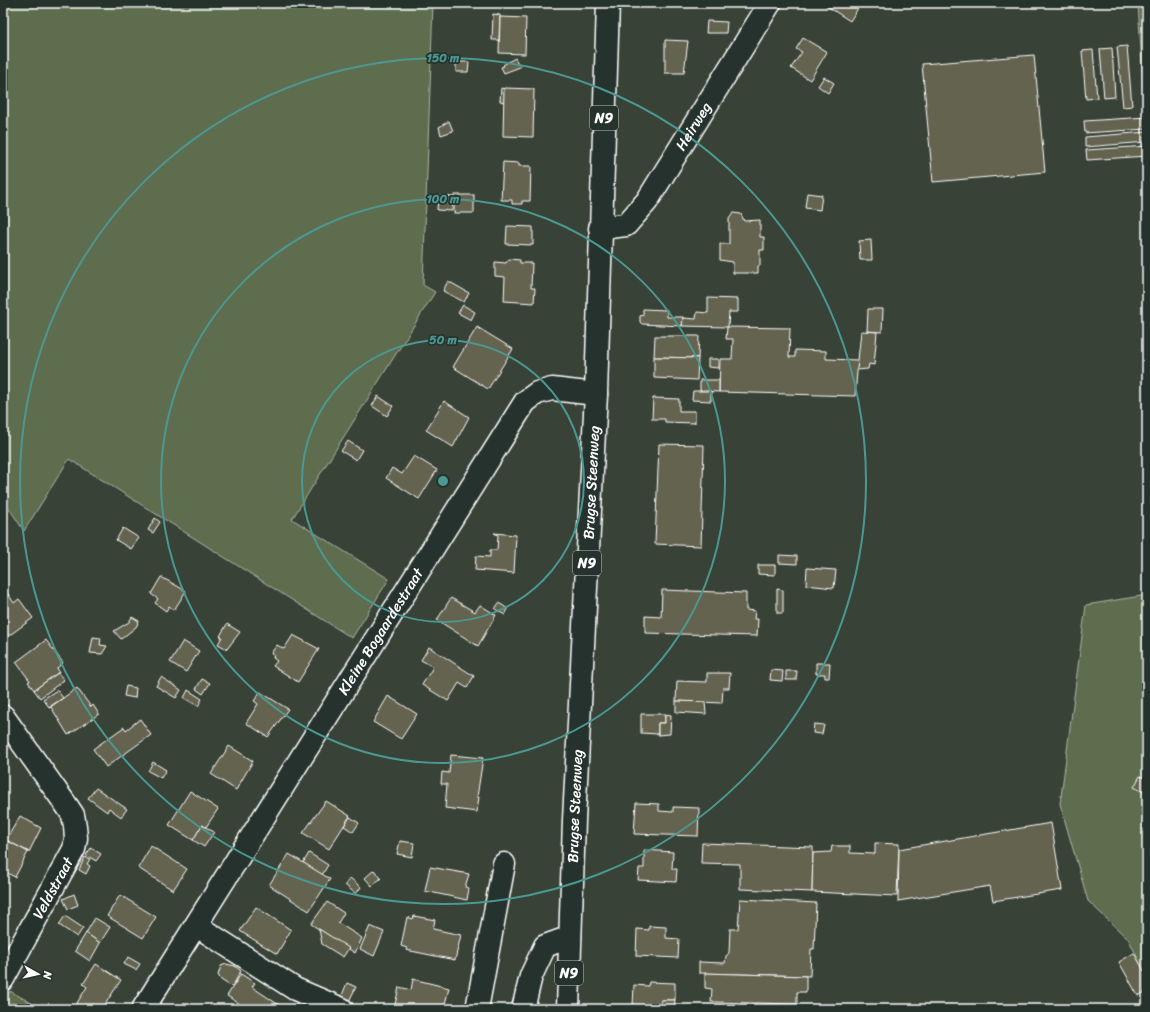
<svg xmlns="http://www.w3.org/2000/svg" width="1150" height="1012" viewBox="0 0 1150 1012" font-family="Sriracha,sans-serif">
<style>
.green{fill:#5e6d4f;stroke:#aeb6a7}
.building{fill:#64644f;stroke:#fff}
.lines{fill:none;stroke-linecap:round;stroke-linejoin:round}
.minor-casing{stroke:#fff;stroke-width:25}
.secondary-casing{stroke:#fff;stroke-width:25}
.primary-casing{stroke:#fff;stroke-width:25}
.minor{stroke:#26332d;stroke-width:22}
.secondary{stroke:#26332d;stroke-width:22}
.primary{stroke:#26332d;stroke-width:22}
.ring{fill:none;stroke:#4b9892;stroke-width:2}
.labels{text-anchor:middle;stroke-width:3.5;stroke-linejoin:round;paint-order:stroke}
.shield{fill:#26332d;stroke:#bec2c0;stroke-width:1}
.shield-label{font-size:14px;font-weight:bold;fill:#fff}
.street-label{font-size:15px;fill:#fff;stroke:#26332d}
.centre{fill:#4b9892;stroke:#26332d;stroke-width:2}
.ring-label{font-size:12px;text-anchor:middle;font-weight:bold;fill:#4b9892;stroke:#26332d;stroke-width:3.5;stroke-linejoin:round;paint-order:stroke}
</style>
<rect width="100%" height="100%" fill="#394237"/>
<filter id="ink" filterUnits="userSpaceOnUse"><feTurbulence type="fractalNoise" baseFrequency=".025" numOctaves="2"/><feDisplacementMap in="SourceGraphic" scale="8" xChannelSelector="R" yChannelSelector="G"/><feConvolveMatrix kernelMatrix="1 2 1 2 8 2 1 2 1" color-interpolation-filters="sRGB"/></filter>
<g filter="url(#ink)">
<g class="green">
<path d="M3 3H433L423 285 435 292 292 519 389 579 352 638 69 459 24 531 3 499Z"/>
<path d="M1138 3H1147V98H1144Z"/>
<path d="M1147 595V978L1129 940 1088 901 1060 804 1086 605Z"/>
<path d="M10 991 42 1009H3V1004Z"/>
</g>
<g class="building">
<path d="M822 3H857L860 5 850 21Z"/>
<path d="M493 14 500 15 499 40H492Z"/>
<path d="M500 17 526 18 525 54 499 53Z"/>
<path d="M707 21 727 22 726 33H706Z"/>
<path d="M803 38 827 52 810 80 791 68 802 52 796 49Z"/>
<path d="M665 40 688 41 684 73H665Z"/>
<path d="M1127 46 1132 106 1123 107 1117 47Z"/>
<path d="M1112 48 1115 97 1104 98 1100 49Z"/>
<path d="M1093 50 1097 98 1086 99 1082 51Z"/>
<path d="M1034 55 1045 172 933 182 922 64Z"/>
<path d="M515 58 520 67 504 73 501 67 504 66 503 65Z"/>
<path d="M456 62H469L468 72H456Z"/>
<path d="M824 77 834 83 828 93 818 86Z"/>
<path d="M501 88 505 89 504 102 500 101Z"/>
<path d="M504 88 534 89 533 137 503 136Z"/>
<path d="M1147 117V129L1085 133 1084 121Z"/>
<path d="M449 121 453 131 441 135 439 127Z"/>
<path d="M1147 132V142L1085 147V137Z"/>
<path d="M1147 146V156L1087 160 1086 150Z"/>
<path d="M503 162 519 163V166H531L530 201H522V204H512V200H501Z"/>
<path d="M807 193 822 195 820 210 805 208Z"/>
<rect x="454" y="195" width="20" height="18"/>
<path d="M438 196 453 197 452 211 437 210Z"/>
<path d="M733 213 741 214 744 221 760 220V237H764V250H760V266H758V273H733V262L720 260V244H729V219Z"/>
<path d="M507 226 533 227V245L506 244Z"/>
<path d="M871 240 872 260H860L859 241Z"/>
<path d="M509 259 520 260V263H532L531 288H535L534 303 504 301 505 277 495 276V262L506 263Z"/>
<path d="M448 281 469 293 464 302 443 291Z"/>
<path d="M708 298 738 299V312H729L728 327 682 326 683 318 696 319 697 312 708 313Z"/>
<path d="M463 305 475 312 471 320 458 313Z"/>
<path d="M643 309 667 310V317H683L682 326 642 324 640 322V316L643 315Z"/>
<path d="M868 309H883L882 332 867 331Z"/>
<path d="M477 327 513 349 488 389 453 367Z"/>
<path d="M727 327 790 328 789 357H795V350L826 351V359L858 360 855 396 719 392 720 359H732L733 339H726Z"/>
<path d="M861 331 877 332 874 365 869 364 868 369 857 370Z"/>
<path d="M655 336H699L698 358 654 357Z"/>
<path d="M654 357 698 358 697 380 654 378Z"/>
<path d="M708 359H718V368L708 367Z"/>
<path d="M700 380H719V392L700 391Z"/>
<path d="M693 391H711V401L692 400Z"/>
<path d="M378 396 393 406 387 416 372 406Z"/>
<path d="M653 398 679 399V411H695V423L665 422V419H652Z"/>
<path d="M444 401 469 417 453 447 426 430Z"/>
<path d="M348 441 362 450 356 460 341 451Z"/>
<path d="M659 444 704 445 701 546 655 544Z"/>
<path d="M414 456 437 470 419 499 386 478 392 468 402 474Z"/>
<path d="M155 518 160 522 153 533 148 530Z"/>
<path d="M123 528 139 538 131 549 116 540Z"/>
<path d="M494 533 516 535 514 573 475 570 476 556 490 557V550H497L498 535Z"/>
<path d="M779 555 797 556V564L779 563Z"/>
<path d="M758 565H775V575L758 574Z"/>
<path d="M807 568 836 570 834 588 806 585Z"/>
<path d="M161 577 186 591 174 610 169 606 166 611 155 603 158 599 151 594Z"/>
<path d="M777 589 783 590V613H777Z"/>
<path d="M662 590 746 593V610L755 611 754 619H758L757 636 645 633V616L661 617Z"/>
<path d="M8 594 14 603 19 599 33 618 3 640V597Z"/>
<path d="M451 598 475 612 480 605 496 615 478 646 437 620Z"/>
<path d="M499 603 508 609 505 615 495 609Z"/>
<path d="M132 617 139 621 136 627 121 639 114 631 129 622Z"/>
<path d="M227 624 240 632 227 649 218 644 222 637 220 636Z"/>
<path d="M293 635 319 649 298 682 273 666 277 661 273 658 274 655 271 653 277 645 284 649Z"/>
<path d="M93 637 101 638 100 645 107 646 102 654 90 653Z"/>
<path d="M46 640 63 663 57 668 59 672 34 690 28 682 30 681 16 662Z"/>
<path d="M183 641 199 651 186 672 170 662Z"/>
<path d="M429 647 474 676 467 688 459 683 448 701 422 685 433 667 421 660Z"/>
<path d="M816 663H830L829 678H825V674H816Z"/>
<path d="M771 670 783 671 782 681 770 680Z"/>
<path d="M786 671H797L796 680H786Z"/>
<path d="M58 673 64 680 40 698 34 690Z"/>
<path d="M707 673H730L729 688H723L722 703 676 701 677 681 707 682Z"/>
<path d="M161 677 181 690 176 698 156 686Z"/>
<path d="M202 679 210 683 203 694 196 689Z"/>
<path d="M126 686 136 688 135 698 124 696Z"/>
<path d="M77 688 91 707 93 705 99 714 68 735 51 707 49 708Z"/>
<path d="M57 690 63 698 49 707 43 699Z"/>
<path d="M188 690 202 699 198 706 184 698Z"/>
<path d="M260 692 288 709 268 737 246 723 258 704 254 701Z"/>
<path d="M388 696 417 714 401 739 373 722Z"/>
<path d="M676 701 705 702 706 714 676 712Z"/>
<path d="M641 714H665V723H658V734L641 733Z"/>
<path d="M665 714 671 715 670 734 658 735V723H665Z"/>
<path d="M140 719 151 735 106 767 93 749 124 727 126 730Z"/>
<path d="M814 724 824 725 822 734 813 733Z"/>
<path d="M229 746 253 761 236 790 211 774Z"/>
<path d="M451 755 483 758 477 797H479L477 812 445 808 447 784H441L442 772 449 773Z"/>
<path d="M153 762 166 770 161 778 148 771Z"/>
<path d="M1140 776 1147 779V794L1134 787Z"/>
<path d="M96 788 127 809 121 817 109 808 107 812 88 798Z"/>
<path d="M190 791 218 809 206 827 202 825 193 840 169 825Z"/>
<path d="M326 801 350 816 329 849 303 833Z"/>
<path d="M636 803 659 804V811L673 812V807L699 808 698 836 634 834Z"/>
<path d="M20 816 41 828 29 852 6 840Z"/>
<path d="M350 817 359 823 353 832 344 826Z"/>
<path d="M1051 823 1062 890 993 901 990 886 898 901 899 849Z"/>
<path d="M202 825 214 832 204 847 193 840Z"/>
<path d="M6 840 28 852 15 877 3 871V846Z"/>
<path d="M400 841 414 843 412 857 397 854Z"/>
<path d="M702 843 813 847 812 892 740 889V864L701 863Z"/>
<path d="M875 843 899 844 897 896 812 892 813 853 831 852 832 846H850V853L875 854Z"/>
<path d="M151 846 187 869 173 890 138 868Z"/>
<path d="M91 848 101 854 96 861 86 855Z"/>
<path d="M644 850 673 852 672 869H677L676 882 638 880 639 868H644Z"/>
<path d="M309 853 328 865 322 875 303 863Z"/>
<path d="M289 854 330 879 309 911 269 885Z"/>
<path d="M85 857 90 859 87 864 90 866 86 874 79 870Z"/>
<path d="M430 867 469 874 465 887 469 888 467 900 425 891Z"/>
<path d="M374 870 381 878 372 886 365 878Z"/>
<path d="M350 878 361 887 356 894 345 885Z"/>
<path d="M74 894 78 905 68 909 63 899Z"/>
<path d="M120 895 156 917 143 938 107 916Z"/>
<path d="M740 899 816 903 814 949H811L810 976 699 973V962L725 963 726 956 729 953 730 929H738Z"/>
<path d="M327 902 344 913 338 923 362 938 355 953 311 924Z"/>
<path d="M256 907 291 930 277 954 240 931Z"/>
<path d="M65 916 83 928 77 937 59 925Z"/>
<path d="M414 916 435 920 433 929 461 935 455 960 406 950 407 948 401 946 407 917 413 919Z"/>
<path d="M95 918 110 927 100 943 86 933Z"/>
<path d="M370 926 384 932 374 956 360 949Z"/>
<path d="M649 926 666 927V938L679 939 678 958 636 956 637 929 649 930Z"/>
<path d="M319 929 349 948 343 957 322 944Z"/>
<path d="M86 933 100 943 90 961 75 951Z"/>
<path d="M1134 953 1147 976V991L1138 996 1119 962Z"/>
<path d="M128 957 140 964 136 970 124 964Z"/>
<path d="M96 964 121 980 102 1009H79L75 1006 87 987 83 984Z"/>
<path d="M226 964 235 966 241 971 232 987 221 980 218 975 221 966Z"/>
<path d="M705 973 806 976V992H797V1004L711 1002 712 989 705 988Z"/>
<path d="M241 974 255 983 252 987 285 1009H248L227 996Z"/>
<path d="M413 979 449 988 444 1008 448 1009H394L399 987 411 990Z"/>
<path d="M649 982 675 983V1000H661V1009H647V1006H633L634 985 648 986Z"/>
<path d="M347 983 356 987 348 1003 340 1000Z"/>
<path d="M300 999 316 1009H294Z"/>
<path d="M661 1000H675L674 1009H661Z"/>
</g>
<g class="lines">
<defs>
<g id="minor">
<path id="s1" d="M600 228 626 225 647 201 770 3"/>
<path d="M3 716 67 806 73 815 75 826 76 838 74 849 3 979"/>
<path d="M197 926 295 989 342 1009"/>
<path id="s2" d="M143 1009 525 402 537 393 552 389 596 394"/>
<path d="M477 1009 504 864"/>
</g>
<path id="secondary" d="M523 1009 531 976 545 946 570 937"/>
<g id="primary">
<path id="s3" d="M568 1009 574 820 596 394 608 3"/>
</g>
</defs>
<use href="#minor" class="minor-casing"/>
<use href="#secondary" class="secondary-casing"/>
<use href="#primary" class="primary-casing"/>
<use href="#minor" class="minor"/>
<use href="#secondary" class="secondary"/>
<use href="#primary" class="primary"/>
</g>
</g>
<g class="ring">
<circle cx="443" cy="481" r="141"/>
<circle cx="443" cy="481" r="282"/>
<circle cx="443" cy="481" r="423"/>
</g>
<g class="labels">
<g class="shield">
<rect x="590" y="106" width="28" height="24" rx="3"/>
<rect x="573" y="551" width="28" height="24" rx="3"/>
<rect x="555" y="961" width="28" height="24" rx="3"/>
</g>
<g class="shield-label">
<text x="604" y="123">N9</text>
<text x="587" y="568">N9</text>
<text x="569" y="978">N9</text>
</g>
<g class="street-label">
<text dy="5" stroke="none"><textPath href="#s1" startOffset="146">Heirweg</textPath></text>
<text dy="5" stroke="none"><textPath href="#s3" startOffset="527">Brugse Steenweg</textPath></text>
<text dy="5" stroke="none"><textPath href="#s2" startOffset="446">Kleine Bogaardestraat</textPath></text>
<text dy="5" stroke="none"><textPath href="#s3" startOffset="203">Brugse Steenweg</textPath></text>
<text transform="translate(53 888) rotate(-61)" y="5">Veldstraat</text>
</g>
</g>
<circle cx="443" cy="481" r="6" class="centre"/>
<g class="ring-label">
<text x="443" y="62">150 m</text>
<text x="443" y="203">100 m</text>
<text x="443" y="344">50 m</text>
</g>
<rect width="1150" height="1012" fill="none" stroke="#26332d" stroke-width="16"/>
<rect x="8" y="8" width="1134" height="996" fill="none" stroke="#fff" stroke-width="1.5" filter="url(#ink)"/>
<g transform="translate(38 974) rotate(98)" stroke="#26332d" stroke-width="3" paint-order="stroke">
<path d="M0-3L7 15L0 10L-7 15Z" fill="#ffffff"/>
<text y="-6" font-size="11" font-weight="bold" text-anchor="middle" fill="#ffffff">N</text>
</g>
</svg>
